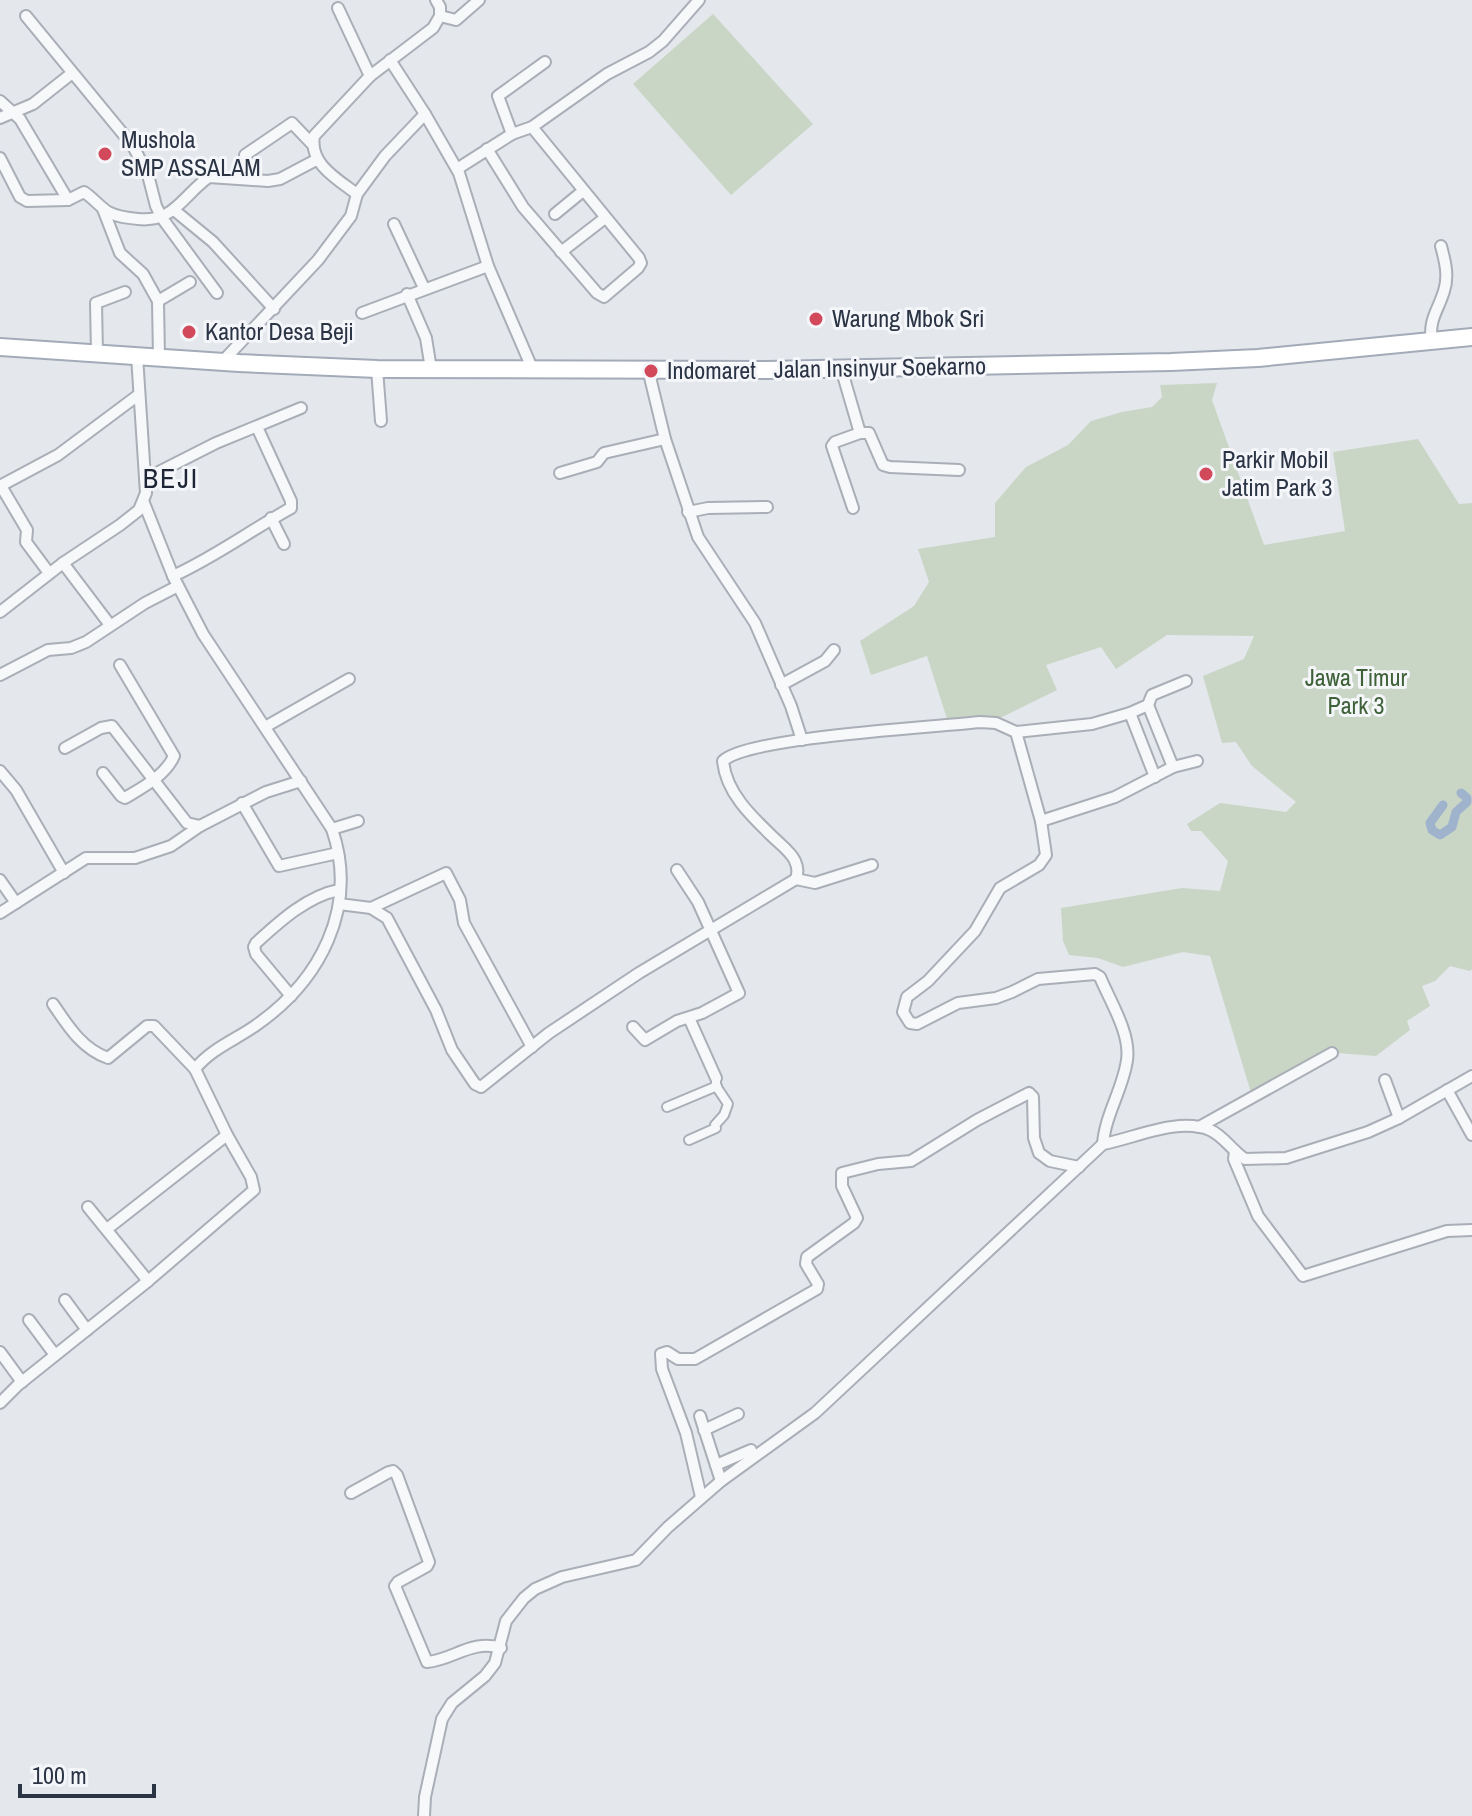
<svg xmlns="http://www.w3.org/2000/svg" width="1472" height="1816" viewBox="0 0 1472 1816" font-family="'Archivo Narrow',sans-serif">
<style>
.green{fill:#c9d6c5}
.lines{fill:none;stroke-linecap:round;stroke-linejoin:round}
.canal{stroke:#9fb4cc;stroke-width:9}
.pedestrian-casing{stroke:#a9aeb7;stroke-width:12}
.minor-casing{stroke:#a9aeb7;stroke-width:14}
.primary-casing{stroke:#a3abb8;stroke-width:20}
.pedestrian{stroke:#f7f8fa;stroke-width:8}
.minor{stroke:#f7f8fa;stroke-width:10}
.primary{stroke:#fff;stroke-width:16}
.poi-dot{fill:#d1495b;stroke:#f4f6f9;stroke-width:3}
.labels{text-anchor:middle;stroke-width:6;stroke-linejoin:round;paint-order:stroke}
.poi-label{font-size:24px;fill:#2b3445;stroke:#f4f6f9;text-anchor:start}
.street-label{font-size:24px;fill:#2b3445;stroke:#f4f6f9}
.park-label{font-size:24px;fill:#3f6138;stroke:#f4f6f9}
.quarter-label{font-size:28px;letter-spacing:2px;fill:#1d2536;stroke:#f4f6f9}
</style>
<rect width="100%" height="100%" fill="#e4e7ec"/>
<g class="green">
<path d="M713 14 813 124 731 195 633 84Z"/>
<path d="M1217 383 1212 400 1264 545 1345 531 1333 452 1418 439 1459 504 1472 503V969L1470 971 1450 966 1435 981 1422 986 1430 1006 1407 1021 1410 1030 1376 1056 1324 1052 1251 1093 1210 956 1183 952 1123 967 1098 958 1069 955 1063 941 1061 908 1182 888 1220 891 1228 861 1201 831H1191L1187 824 1220 803 1286 812 1296 802 1252 766 1236 742 1222 743 1203 676 1244 659 1254 636 1167 635 1116 669 1101 647 1046 665 1057 690 1002 717 948 722 927 656 871 675 860 641 914 606 929 582 918 549 995 537V503L1026 467 1068 445 1091 421 1122 412 1152 407 1162 397 1160 385Z"/>
</g>
<g class="lines">
<path class="canal" d="M1443 805 1430 823 1432 830 1440 835 1452 827 1456 812 1467 802V798L1461 793"/>
<defs>
<g id="pedestrian">
<path d="M667 1107 717 1086"/>
<path d="M689 1140 716 1128 715 1125 724 1115 728 1104 716 1086V1078"/>
</g>
<g id="minor">
<path d="M338 8 370 76"/>
<path d="M26 16 133 146 148 175 156 206 162 218 217 293"/>
<path d="M440 16 456 20 479 0"/>
<path d="M0 101 20 119 68 200"/>
<path d="M425 114 459 173 488 266 532 368"/>
<path d="M0 118 33 104 71 74"/>
<path d="M512 134 498 96 545 62"/>
<path d="M487 149 523 207 597 293 604 297 638 268 641 263 639 258 532 127"/>
<path d="M245 155 292 123 313 145"/>
<path d="M0 158 20 197 27 201 68 200 84 192C93 198 99 206 108 212 118 217 127 218 138 219 174 223 183 195 209 177L268 181 280 179 316 160"/>
<path d="M457 169 512 134 532 127 607 74 649 52 663 41 699 0"/>
<path d="M357 194C337 179 309 164 314 136L370 76 433 28 440 16V7L436 0"/>
<path d="M103 209 120 253 143 274 158 301 159 358"/>
<path d="M174 210 213 242 274 309"/>
<path d="M555 214 583 191"/>
<path d="M394 224 424 288"/>
<path d="M561 252 605 218"/>
<path d="M407 294 426 338 431 369"/>
<path d="M158 301 190 282"/>
<path d="M362 313 488 266"/>
<path d="M1432 342C1428 320 1438 311 1444 291 1449 276 1445 261 1441 246"/>
<path d="M97 353 96 303 125 292"/>
<path d="M222 362 318 260 351 216 357 194 385 156 425 114 390 60"/>
<path d="M841 368 860 433H869L883 465 890 467 959 470"/>
<path d="M377 369 381 421"/>
<path d="M648 369 665 439 698 537 755 623 791 706 802 740"/>
<path d="M560 473 597 462 604 453 665 439"/>
<path d="M145 479 216 443 301 408"/>
<path d="M0 486 58 455 137 396"/>
<path d="M1 486 27 530 26 542 49 573"/>
<path d="M853 508 832 446 835 442 860 433"/>
<path d="M688 512 708 508 767 507"/>
<path d="M271 518 284 544"/>
<path d="M63 563 110 625"/>
<path d="M173 576C215 557 251 530 291 508V501L257 427"/>
<path d="M0 612 63 563 120 525 139 510 146 493 137 356"/>
<path d="M0 675 48 650 71 648 86 642 145 603 178 586"/>
<path d="M781 685 825 661 834 650"/>
<path d="M1148 705 1173 767"/>
<path d="M1130 713 1155 777"/>
<path d="M265 727 349 679"/>
<path d="M1016 732 1041 821 1046 855 1039 865 1000 888 975 931 928 981 907 997 903 1012 910 1023 917 1024 958 1003 996 998 1012 992 1038 979 1095 974 1100 977C1110 1001 1131 1034 1127 1060 1123 1089 1105 1115 1103 1144"/>
<path d="M65 748 101 728 112 726 187 823 200 826 266 792 301 781"/>
<path d="M0 771 16 790 64 873"/>
<path d="M103 773 121 796 125 798C143 787 165 776 174 756L120 665"/>
<path d="M242 803 279 866 338 853"/>
<path d="M1041 821 1115 797 1173 767 1197 761"/>
<path d="M332 829 358 821"/>
<path d="M796 879 815 883 872 865"/>
<path d="M0 880 16 903"/>
<path d="M339 904 371 908 387 918 436 1010 452 1050 475 1084 481 1087 549 1033 639 973 796 879C798 872 798 868 795 861 791 852 781 845 774 838 752 817 726 793 723 761 747 737 936 727 980 722L996 723 1016 732 1092 724 1130 713 1148 705 1152 695 1186 681"/>
<path d="M371 908 446 873 460 900 464 923 532 1047"/>
<path d="M0 913 86 858H135L171 846 200 826"/>
<path d="M291 996 256 954 254 947 256 943C279 922 307 896 339 890"/>
<path d="M53 1004C68 1026 82 1049 108 1058L147 1026H154L195 1069"/>
<path d="M689 1018 716 1078"/>
<path d="M633 1027 645 1040 677 1021 702 1013 739 993 698 902 677 870"/>
<path d="M1385 1080 1399 1118"/>
<path d="M1447 1090 1472 1135"/>
<path d="M1199 1127 1332 1053"/>
<path d="M1235 1151 1234 1159 1258 1216 1303 1276 1447 1231 1472 1230"/>
<path d="M88 1207 148 1281"/>
<path d="M107 1229 227 1135"/>
<path d="M65 1300 87 1330"/>
<path d="M29 1320 55 1355"/>
<path d="M0 1352 22 1382"/>
<path d="M0 1403 18 1385 148 1281 254 1190 251 1177 227 1135 195 1069C211 1049 235 1040 255 1026 320 981 359 908 332 829L203 634 173 576 144 503"/>
<path d="M700 1416 721 1481"/>
<path d="M704 1430 738 1414"/>
<path d="M716 1465 751 1450"/>
<path d="M351 1493 389 1472 393 1471 397 1475 429 1562 427 1566 398 1582 395 1586 427 1662C453 1660 472 1639 501 1648"/>
<path d="M701 1497 686 1433 662 1369 661 1354 667 1352 678 1359H695L817 1289 818 1284 806 1264 807 1257 854 1223 857 1218 842 1186V1173L878 1164 911 1161 977 1120 1029 1093 1033 1097 1034 1138 1039 1153 1050 1161 1079 1167"/>
<path d="M424 1816 425 1797 442 1719 452 1703 485 1676 495 1663 506 1621 524 1598 535 1589 562 1577 636 1560 668 1527 721 1481 815 1413 1103 1144C1135 1138 1178 1117 1210 1130 1224 1136 1232 1151 1245 1159L1286 1158 1368 1132 1399 1118 1472 1076"/>
</g>
<path id="primary" d="M0 347 239 363 377 369 767 370 1171 362 1258 358 1472 337"/>
</defs>
<use href="#pedestrian" class="pedestrian-casing"/>
<use href="#minor" class="minor-casing"/>
<use href="#primary" class="primary-casing"/>
<use href="#pedestrian" class="pedestrian"/>
<use href="#minor" class="minor"/>
<use href="#primary" class="primary"/>
</g>
<g class="poi-dot">
<circle cx="105" cy="154" r="8"/>
<circle cx="816" cy="319" r="8"/>
<circle cx="189" cy="332" r="8"/>
<circle cx="651" cy="371" r="8"/>
<circle cx="1206" cy="474" r="8"/>
</g>
<g class="labels">
<g class="poi-label">
<text x="121" y="148">Mushola<tspan x="121" dy="28">SMP ASSALAM</tspan></text>
<text x="832" y="327">Warung Mbok Sri</text>
<text x="205" y="340">Kantor Desa Beji</text>
<text x="667" y="379">Indomaret</text>
<text x="1222" y="468">Parkir Mobil<tspan x="1222" dy="28">Jatim Park 3</tspan></text>
</g>
<g class="street-label">
<text transform="translate(880 368) rotate(-1)" y="8">Jalan Insinyur Soekarno</text>
</g>
<g class="park-label">
<text x="1356" y="686">Jawa Timur<tspan x="1356" dy="28">Park 3</tspan></text>
</g>
<g class="quarter-label">
<text x="171" y="488">BEJI</text>
</g>
</g>
<path d="M20 1784v12h134v-12" fill="none" stroke="#2b3445" stroke-width="4"/>
<text x="32" y="1784" font-size="24" fill="#2b3445" stroke="#f4f6f9" stroke-width="6" paint-order="stroke">100 m</text>
</svg>
